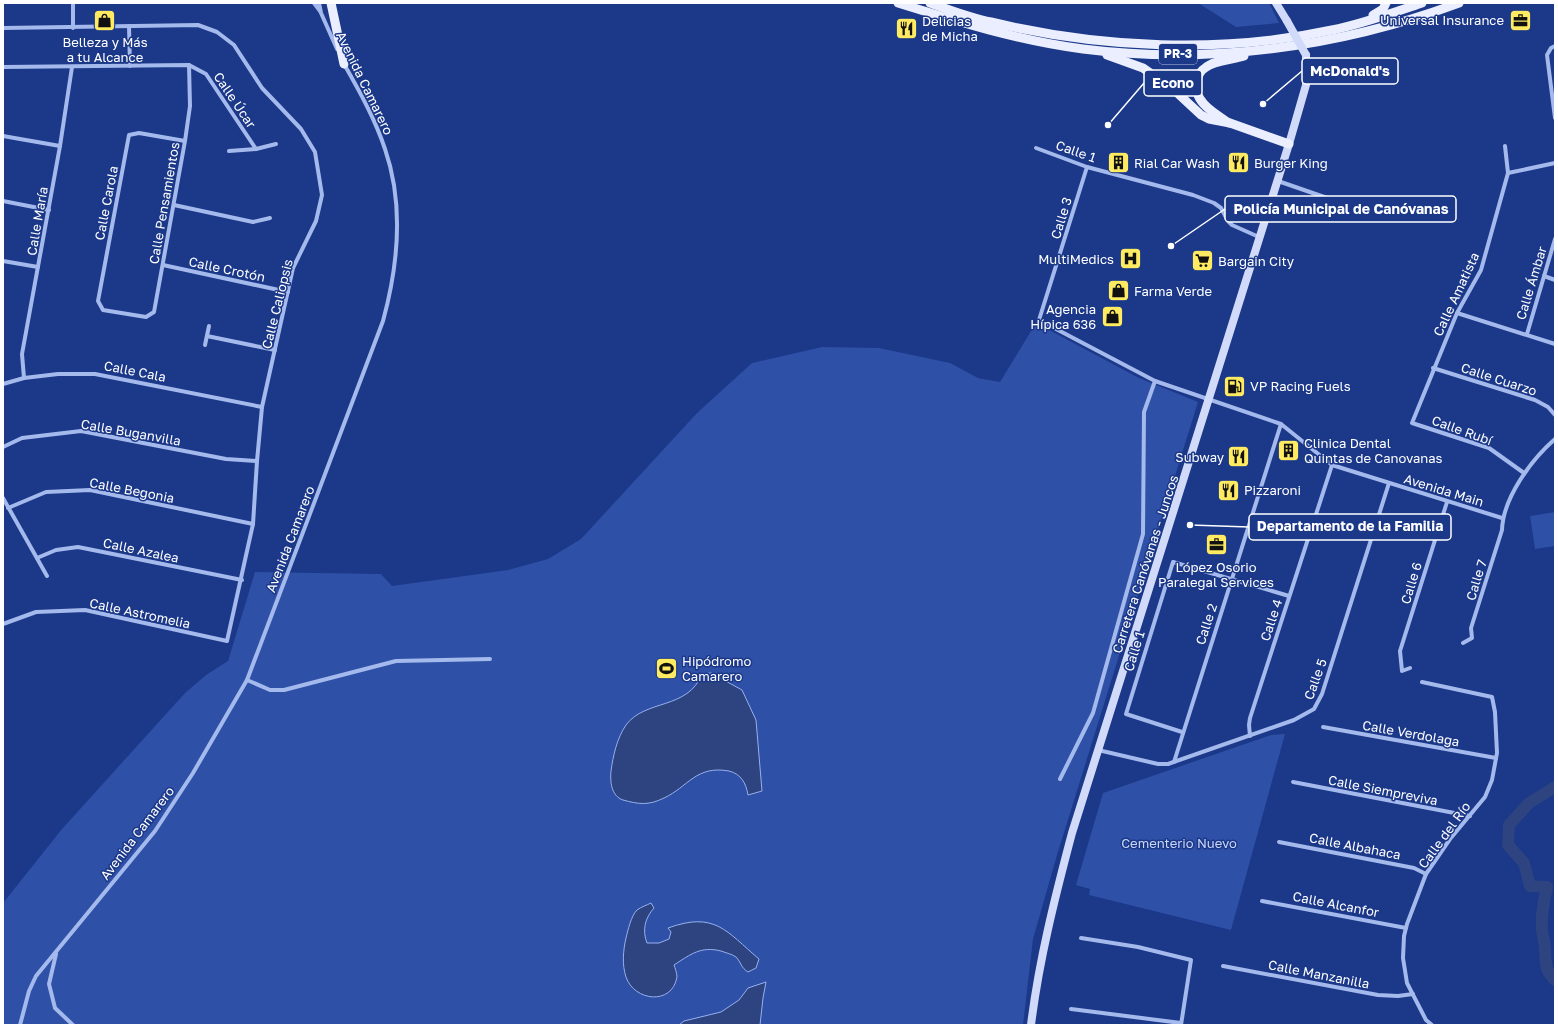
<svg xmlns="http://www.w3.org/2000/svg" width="1558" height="1028" viewBox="0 0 1558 1028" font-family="'Golos Text',sans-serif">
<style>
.green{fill:#2e50a7}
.water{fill:#2e4480;stroke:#97b1ee}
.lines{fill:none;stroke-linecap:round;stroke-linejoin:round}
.river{stroke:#2e4480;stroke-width:12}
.minor{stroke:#a4b9ec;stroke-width:4}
.secondary{stroke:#d1dbf9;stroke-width:8}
.primary{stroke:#eaeeff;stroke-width:9}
.secondary-bridge{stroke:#d1dbf9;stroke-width:8}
.labels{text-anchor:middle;stroke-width:3;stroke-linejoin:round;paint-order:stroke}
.shield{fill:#1b3889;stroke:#bbc3dc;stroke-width:1}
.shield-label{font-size:12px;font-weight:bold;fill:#fff}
.poi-label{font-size:13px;fill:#fff;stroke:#1b3889;text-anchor:start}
.street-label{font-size:13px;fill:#fff;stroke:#1b3889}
.park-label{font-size:13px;fill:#cad7f9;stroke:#1b3889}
.leader{fill:none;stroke:#fff;stroke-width:1.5}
.callout-dot{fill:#fff;stroke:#1b3889;stroke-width:1.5}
.callout{fill:#1b3889;stroke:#fff;stroke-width:1.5}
.callout-label{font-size:14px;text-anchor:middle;font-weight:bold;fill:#fff}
</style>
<rect width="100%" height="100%" fill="#1b3889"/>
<g class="green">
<path d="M1198 3H1269L1279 23 1236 27Z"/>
<path d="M1036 323 1139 378 1198 402 1057 855 1033 939 1023 1025H3V903L62 829 185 693 206 675 228 661 255 572 381 574 392 586 508 570 548 559 581 539 697 413 752 363 822 347 879 348 950 363 978 378 1000 382Z"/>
<path d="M1555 512V546L1535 549 1530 516Z"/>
<path d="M1285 734 1231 930 1089 895 1090 889 1076 885 1103 793 1271 735Z"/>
</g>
<g class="water">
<path d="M711 673 742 690 756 720 762 791 748 795C746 783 741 774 729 771 696 765 688 787 664 798 648 806 638 804 623 800 611 796 610 781 611 771 613 756 617 738 626 725 645 699 688 710 702 674Z"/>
<path d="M651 903 654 908C645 918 642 930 647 943H659L669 939 671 932 668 928C715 911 726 931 759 959L756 968 748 972C741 968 741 962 736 957 732 954 726 953 721 951 701 946 691 954 674 965 675 968 677 973 677 977 672 1006 634 1001 626 977 622 965 623 951 626 938 628 930 631 916 637 910 641 907 647 905 651 903Z"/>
<path d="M766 982 763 998 760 1025H679L684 1021 721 1012 739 1000 748 988Z"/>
</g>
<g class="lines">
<path class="river" d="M1555 787 1529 803 1509 825 1508 845 1524 863 1530 886 1547 887C1544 901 1541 913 1542 928 1542 935 1545 942 1545 949 1546 962 1544 970 1555 980"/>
<g class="minor">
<path d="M73 3V28"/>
<path d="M314 3 320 11"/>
<path d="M319 3 321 13 337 49"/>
<path d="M129 26 130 66"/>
<path d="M3 28 198 25 217 32 234 45 262 88 301 129 315 152 322 195 316 221 293 268 262 407 257 461 253 524 227 641 85 610 36 612 3 624"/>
<path d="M1555 46 1551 48 1547 55 1555 118"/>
<path d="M3 67 189 65 206 74 256 149"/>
<path d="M3 136 60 146"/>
<path d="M185 141 139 133 129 135 98 301 103 310 146 317 154 312 185 141 190 106 189 65"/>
<path d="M1505 146 1508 173 1481 270 1457 313 1412 423 1489 448 1524 473"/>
<path d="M1036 148 1087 167 1193 195 1214 203 1221 208 1228 221 1232 225 1259 237"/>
<path d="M229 151 256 149 276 144"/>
<path d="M1087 167 1039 320 1155 381 1281 424 1332 465 1502 518"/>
<path d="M1508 173 1555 163"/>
<path d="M1278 181 1382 217"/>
<path d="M3 201 49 210"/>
<path d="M174 205 253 222 270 218"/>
<path d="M3 261 38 267"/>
<path d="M163 265 288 292"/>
<path d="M1544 276 1555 280"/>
<path d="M1457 313 1555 344"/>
<path d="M1527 334 1555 239"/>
<path d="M207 336 275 350"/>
<path d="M205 345 209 326"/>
<path d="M1433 368 1535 400 1548 407 1555 415"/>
<path d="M24 378 22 354 60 146 72 67"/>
<path d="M3 384 24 378 58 374H95L262 407"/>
<path d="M3 447 22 438 81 431 226 459 257 461"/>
<path d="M3 498 47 576"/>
<path d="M8 508 46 492 90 490 253 524"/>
<path d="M37 558 56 550 78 547 242 580"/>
<path d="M1463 643 1472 638 1471 628 1502 530C1503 498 1531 460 1555 439"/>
<path d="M1410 668 1402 671 1400 651 1447 502"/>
<path d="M247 680 270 690H284L396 661 490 659"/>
<path d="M1422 682 1492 697 1495 712 1497 753 1492 780 1485 797 1450 839 1426 874 1407 924 1404 936 1403 958 1407 983 1426 1020 1432 1025"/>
<path d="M1323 727 1496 758"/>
<path d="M1182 732 1126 714 1173 562 1289 596"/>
<path d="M1250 736 1249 725 1250 718 1332 465"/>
<path d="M1098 750 1158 764H1168L1294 720 1314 709 1322 694 1389 483"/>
<path d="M1174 762 1281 424"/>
<path d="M1060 779 1093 713 1143 534 1144 412 1155 381"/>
<path d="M1293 782 1470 816"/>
<path d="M1279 842 1414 868 1426 874"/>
<path d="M1262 901 1406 928"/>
<path d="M1081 938 1138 947 1191 960 1181 1025"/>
<path d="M56 954 49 984 55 1008 73 1025"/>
<path d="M1223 966 1378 995 1398 996 1413 994"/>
<path d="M1071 1009 1181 1023"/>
<path d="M20 1025 29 991 36 976 155 831 193 773 247 680 383 321C398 266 404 204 385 149 375 119 360 92 344 64"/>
</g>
<g class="secondary">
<path d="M1276 3 1287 21"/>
<path d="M1031 1025C1039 960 1055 897 1072 833L1289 144 1306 85V55"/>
</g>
<g class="primary">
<path d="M331 3 344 64"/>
<path d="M898 3C959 22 1020 41 1083 49 1209 65 1340 47 1459 3"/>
<path d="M930 3C950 10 970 18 991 22 1100 48 1221 54 1332 30 1363 24 1392 13 1422 3"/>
<path d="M1373 15 1383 9 1386 3"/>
<path d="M1107 55 1143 68 1173 89 1201 115 1209 119 1230 123 1289 144"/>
<path d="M1229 123C1214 113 1192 101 1197 81 1198 76 1200 71 1205 68 1214 60 1232 60 1244 56"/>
</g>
<path class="secondary-bridge" d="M1287 21 1306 55"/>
</g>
<defs>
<symbol id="shop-square" viewBox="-11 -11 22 22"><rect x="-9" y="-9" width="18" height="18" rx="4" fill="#feeb61" stroke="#1b3889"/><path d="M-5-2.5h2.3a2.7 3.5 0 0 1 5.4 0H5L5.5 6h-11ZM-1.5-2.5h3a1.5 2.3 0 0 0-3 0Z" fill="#111"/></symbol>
<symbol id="office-square" viewBox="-11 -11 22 22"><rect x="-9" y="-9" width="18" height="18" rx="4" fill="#feeb61" stroke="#1b3889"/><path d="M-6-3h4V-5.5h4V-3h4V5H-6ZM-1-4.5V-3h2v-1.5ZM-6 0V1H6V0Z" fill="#111"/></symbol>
<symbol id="restaurant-square" viewBox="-11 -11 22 22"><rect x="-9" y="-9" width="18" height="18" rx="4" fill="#feeb61" stroke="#1b3889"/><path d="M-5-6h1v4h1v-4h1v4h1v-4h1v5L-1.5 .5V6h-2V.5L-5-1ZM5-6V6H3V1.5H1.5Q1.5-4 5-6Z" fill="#111"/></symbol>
<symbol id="building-square" viewBox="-11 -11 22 22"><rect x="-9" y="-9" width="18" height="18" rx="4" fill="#feeb61" stroke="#1b3889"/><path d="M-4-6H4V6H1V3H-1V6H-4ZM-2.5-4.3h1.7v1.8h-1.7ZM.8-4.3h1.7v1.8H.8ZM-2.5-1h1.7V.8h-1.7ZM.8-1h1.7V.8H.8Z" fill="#111"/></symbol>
<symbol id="hospital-square" viewBox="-11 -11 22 22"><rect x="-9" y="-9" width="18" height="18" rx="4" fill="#feeb61" stroke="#1b3889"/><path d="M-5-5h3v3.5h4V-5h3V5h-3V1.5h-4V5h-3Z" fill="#111"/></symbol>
<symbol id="supermarket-square" viewBox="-11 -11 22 22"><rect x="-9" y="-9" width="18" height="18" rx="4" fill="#feeb61" stroke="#1b3889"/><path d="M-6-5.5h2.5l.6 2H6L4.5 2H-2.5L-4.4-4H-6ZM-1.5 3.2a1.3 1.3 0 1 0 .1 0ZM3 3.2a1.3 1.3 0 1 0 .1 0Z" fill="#111"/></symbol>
<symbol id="fuel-square" viewBox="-11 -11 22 22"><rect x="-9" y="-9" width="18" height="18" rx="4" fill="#feeb61" stroke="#1b3889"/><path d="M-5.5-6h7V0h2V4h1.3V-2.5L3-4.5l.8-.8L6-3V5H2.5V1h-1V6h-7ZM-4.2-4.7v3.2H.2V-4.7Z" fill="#111"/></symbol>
<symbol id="stadium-square" viewBox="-11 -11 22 22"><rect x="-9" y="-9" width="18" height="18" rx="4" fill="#feeb61" stroke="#1b3889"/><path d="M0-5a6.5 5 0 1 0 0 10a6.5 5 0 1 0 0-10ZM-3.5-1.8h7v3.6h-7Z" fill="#111"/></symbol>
</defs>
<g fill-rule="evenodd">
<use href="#shop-square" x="92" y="8" width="25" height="25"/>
<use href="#office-square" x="1508" y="8" width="25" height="25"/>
<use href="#restaurant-square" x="894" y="16" width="25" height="25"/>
<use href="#building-square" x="1106" y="150" width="25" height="25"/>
<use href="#restaurant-square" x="1226" y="150" width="25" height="25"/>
<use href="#hospital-square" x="1118" y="246" width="25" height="25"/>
<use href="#supermarket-square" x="1190" y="248" width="25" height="25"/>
<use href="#shop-square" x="1106" y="278" width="25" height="25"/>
<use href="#shop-square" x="1100" y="304" width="25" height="25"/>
<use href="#fuel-square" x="1222" y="374" width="25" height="25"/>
<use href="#building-square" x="1276" y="438" width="25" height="25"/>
<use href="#restaurant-square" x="1226" y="444" width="25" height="25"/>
<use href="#restaurant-square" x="1216" y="478" width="25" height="25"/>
<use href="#office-square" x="1204" y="532" width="25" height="25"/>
<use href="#stadium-square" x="654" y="656" width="25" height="25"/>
</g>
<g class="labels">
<rect class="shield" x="1159" y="44" width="38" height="20" rx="3"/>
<g class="shield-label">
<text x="1178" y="58">PR-3</text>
</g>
<g class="poi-label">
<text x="1504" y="25" text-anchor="end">Universal Insurance</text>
<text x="922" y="26">Delicias<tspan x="922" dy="15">de Micha</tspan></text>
<text x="105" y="47" text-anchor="middle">Belleza y Más<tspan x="105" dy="15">a tu Alcance</tspan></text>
<text x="1134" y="168">Rial Car Wash</text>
<text x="1254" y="168">Burger King</text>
<text x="1114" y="264" text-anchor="end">MultiMedics</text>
<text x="1218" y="266">Bargain City</text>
<text x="1134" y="296">Farma Verde</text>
<text x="1096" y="314" text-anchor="end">Agencia<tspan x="1096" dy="15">Hípica 636</tspan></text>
<text x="1250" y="391">VP Racing Fuels</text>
<text x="1304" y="448">Clinica Dental<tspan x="1304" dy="15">Quintas de Canovanas</tspan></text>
<text x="1224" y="462" text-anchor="end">Subway</text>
<text x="1244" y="495">Pizzaroni</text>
<text x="1216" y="572" text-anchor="middle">López Osorio<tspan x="1216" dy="15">Paralegal Services</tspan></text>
<text x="682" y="666">Hipódromo<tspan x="682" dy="15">Camarero</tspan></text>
</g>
<g class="street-label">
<text transform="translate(365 83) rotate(64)" y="5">Avenida Camarero</text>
<text transform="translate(235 100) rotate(56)" y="5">Calle Úcar</text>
<text transform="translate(1076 151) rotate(19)" y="5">Calle 1</text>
<text transform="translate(106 203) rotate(-79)" y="5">Calle Carola</text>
<text transform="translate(164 203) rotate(-80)" y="5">Calle Pensamientos</text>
<text transform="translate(1061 218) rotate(-73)" y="5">Calle 3</text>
<text transform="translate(37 221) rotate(-80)" y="5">Calle María</text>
<text transform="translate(227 269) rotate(12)" y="5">Calle Crotón</text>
<text transform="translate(1531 283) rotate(-73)" y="5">Calle Ámbar</text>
<text transform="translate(1456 294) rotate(-65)" y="5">Calle Amatista</text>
<text transform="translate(277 304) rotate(-76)" y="5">Calle Caliopsis</text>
<text transform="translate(135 371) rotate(11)" y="5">Calle Cala</text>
<text transform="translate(1499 379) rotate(18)" y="5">Calle Cuarzo</text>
<text transform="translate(1462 430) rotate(20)" y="5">Calle Rubí</text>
<text transform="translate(131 432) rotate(10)" y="5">Calle Buganvilla</text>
<text transform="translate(132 490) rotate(11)" y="5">Calle Begonia</text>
<text transform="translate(1444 490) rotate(17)" y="5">Avenida Main</text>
<text transform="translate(290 539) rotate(-69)" y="5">Avenida Camarero</text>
<text transform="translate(141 550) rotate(12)" y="5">Calle Azalea</text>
<text transform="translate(1145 564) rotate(-72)" y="5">Carretera Canóvanas - Juncos</text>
<text transform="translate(1476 580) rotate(-73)" y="5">Calle 7</text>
<text transform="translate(1411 583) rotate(-73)" y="5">Calle 6</text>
<text transform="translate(140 613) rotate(12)" y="5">Calle Astromelia</text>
<text transform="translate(1271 620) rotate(-72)" y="5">Calle 4</text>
<text transform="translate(1206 624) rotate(-72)" y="5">Calle 2</text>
<text transform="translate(1134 651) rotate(-73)" y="5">Calle 1</text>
<text transform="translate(1315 679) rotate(-70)" y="5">Calle 5</text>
<text transform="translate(1411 733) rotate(10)" y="5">Calle Verdolaga</text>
<text transform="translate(1383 790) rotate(11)" y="5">Calle Siempreviva</text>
<text transform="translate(137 833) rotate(-53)" y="5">Avenida Camarero</text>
<text transform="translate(1444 835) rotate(-54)" y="5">Calle del Río</text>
<text transform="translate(1355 846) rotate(11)" y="5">Calle Albahaca</text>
<text transform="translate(1336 904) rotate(11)" y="5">Calle Alcanfor</text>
<text transform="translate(1319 974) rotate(11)" y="5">Calle Manzanilla</text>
</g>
<g class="park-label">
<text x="1179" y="848">Cementerio Nuevo</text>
</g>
</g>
<path class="leader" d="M1263 104L1302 71M1108 125L1144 83M1171 246L1225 209M1190 525L1249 527"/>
<g class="callout-dot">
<circle cx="1263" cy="104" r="4"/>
<circle cx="1108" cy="125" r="4"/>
<circle cx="1171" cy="246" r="4"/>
<circle cx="1190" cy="525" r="4"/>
</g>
<g class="callout">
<rect x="1302" y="58" width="96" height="26" rx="4"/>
<rect x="1144" y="70" width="58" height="26" rx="4"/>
<rect x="1225" y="196" width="231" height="26" rx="4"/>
<rect x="1249" y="514" width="202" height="26" rx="4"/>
</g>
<g class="callout-label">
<text x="1350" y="76">McDonald's</text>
<text x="1173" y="88">Econo</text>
<text x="1341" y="214">Policía Municipal de Canóvanas</text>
<text x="1350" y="531">Departamento de la Familia</text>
</g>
<rect width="1558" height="1028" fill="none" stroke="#ffffff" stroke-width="8"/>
</svg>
